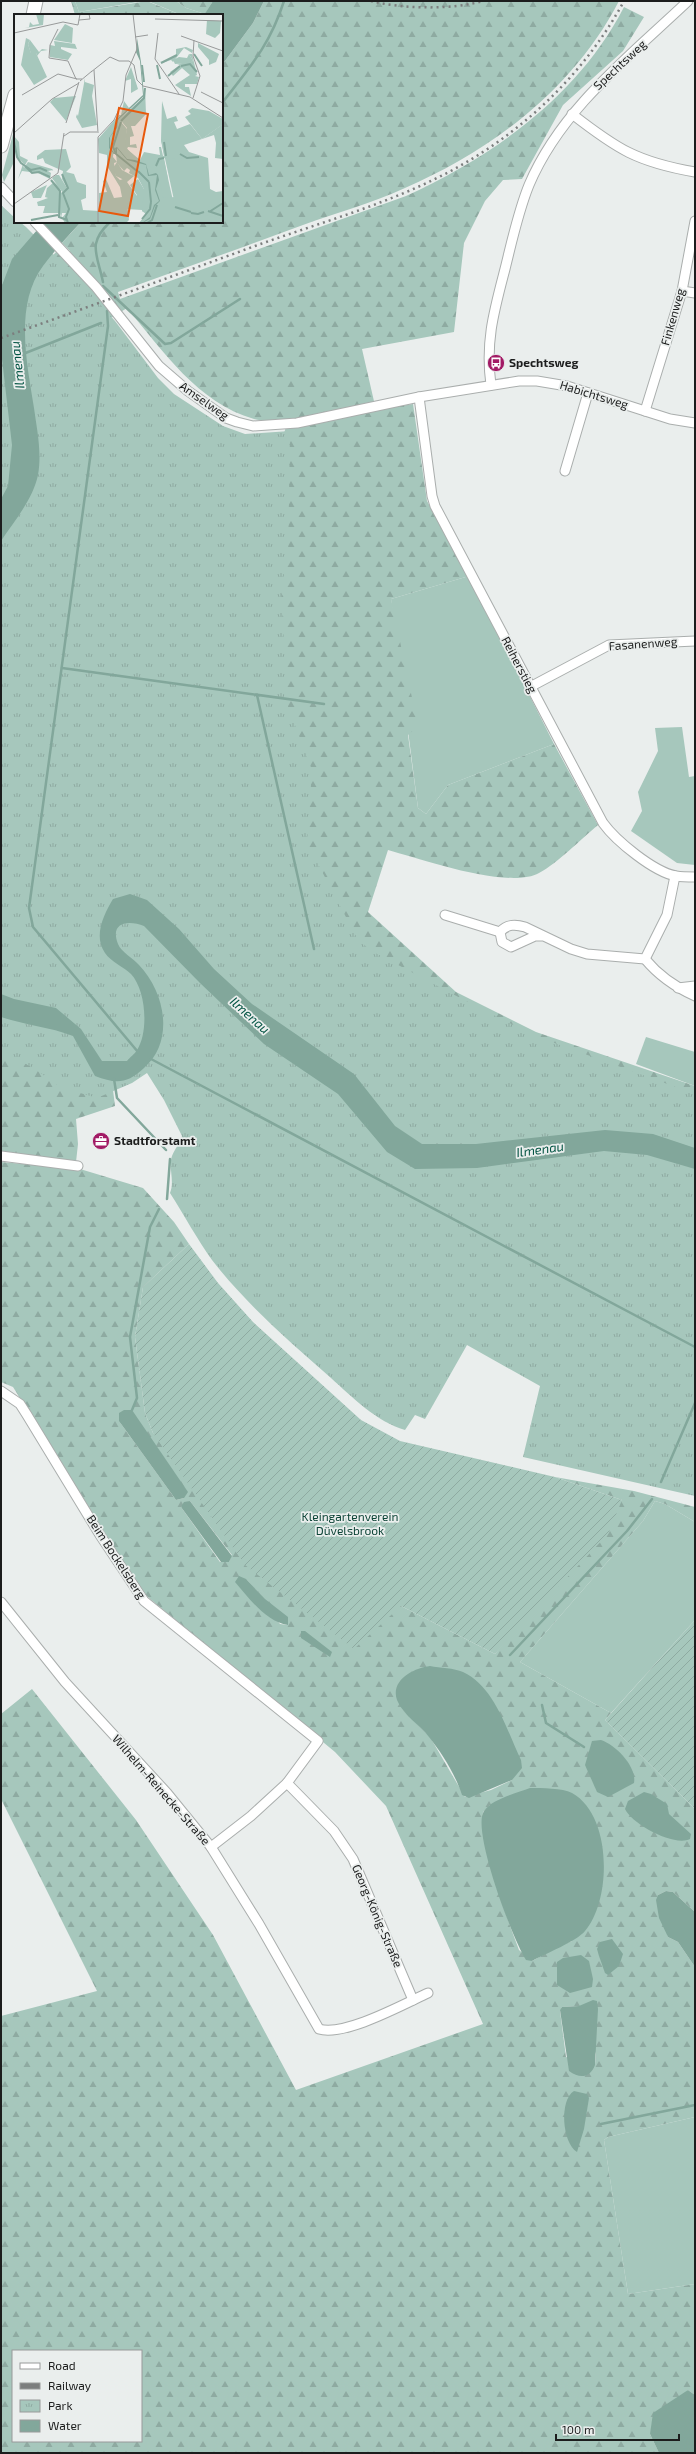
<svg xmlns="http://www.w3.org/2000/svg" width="696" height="2454" viewBox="0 0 696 2454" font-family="'Exo 2',sans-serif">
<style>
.grass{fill:#a6c7bc}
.forest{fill:url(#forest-firs);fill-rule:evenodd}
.park{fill:url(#park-tufts)}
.garden{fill:url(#garden-furrows)}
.water{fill:#82a79b}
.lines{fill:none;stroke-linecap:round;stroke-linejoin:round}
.stream{stroke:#82a79b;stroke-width:2.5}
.street-casing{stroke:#aaaead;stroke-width:11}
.secondary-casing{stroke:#aaaead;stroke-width:15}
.street{stroke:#fff;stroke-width:9}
.secondary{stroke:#fff;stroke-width:13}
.rail{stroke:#7c7e7e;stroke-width:2.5;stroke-dasharray:2 4;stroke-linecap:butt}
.labels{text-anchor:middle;stroke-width:3.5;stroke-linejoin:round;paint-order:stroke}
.street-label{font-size:12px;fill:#1c1d1d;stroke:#eaeeed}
.poi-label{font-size:12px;font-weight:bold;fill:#1c1d1d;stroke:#eaeeed;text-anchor:start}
.park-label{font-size:12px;fill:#0e4538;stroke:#eaeeed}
.water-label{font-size:13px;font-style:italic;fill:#035443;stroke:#eaeeed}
.inset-river{fill:none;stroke:#82a79b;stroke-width:2}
.inset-road{fill:none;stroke:#989a9a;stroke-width:1}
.view{fill:#e8590c;fill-opacity:0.15;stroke:#e8590c;stroke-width:2}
.inset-edge{fill:none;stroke:#1c1d1d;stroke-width:2}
</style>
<defs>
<pattern id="forest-firs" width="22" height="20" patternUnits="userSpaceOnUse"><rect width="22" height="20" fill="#a6c7bc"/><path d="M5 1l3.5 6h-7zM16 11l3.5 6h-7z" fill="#8eaaa1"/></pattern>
<pattern id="park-tufts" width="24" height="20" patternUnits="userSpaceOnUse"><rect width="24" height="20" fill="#a6c7bc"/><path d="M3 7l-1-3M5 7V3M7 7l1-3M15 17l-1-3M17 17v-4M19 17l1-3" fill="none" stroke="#8eaaa1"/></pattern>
<pattern id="garden-furrows" width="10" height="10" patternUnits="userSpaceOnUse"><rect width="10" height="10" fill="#a6c7bc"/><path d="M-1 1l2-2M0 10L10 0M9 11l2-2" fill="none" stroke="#8eaaa1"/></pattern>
</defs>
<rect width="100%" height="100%" fill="#eaeeed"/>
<g class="grass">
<path d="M75 1H143L79 12Z"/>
<path d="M148 1H176L186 8 205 14 181 15Z"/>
<path d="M15 127V160L4 182 2 175Z"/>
<path d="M469 576 554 744 448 785 426 814 418 808 391 599Z"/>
<path d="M682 727 689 777 695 776V865L677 863 631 831 642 811 638 792 658 751 655 728Z"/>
<path d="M646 1037 695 1052V1086L636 1064Z"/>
<path d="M655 1501 665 1504 695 1522V1620L611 1713 520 1662 643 1521Z"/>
<path d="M695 2117V2284L628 2294 604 2140 608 2137Z"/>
</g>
<g class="forest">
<path d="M71 1H75L79 12 147 1 181 15H75Z"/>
<path d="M176 1H213L205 14 186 8Z"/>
<path d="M264 1H619C574 88 493 150 405 188 372 203 336 213 303 225 241 248 179 270 118 292L120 299 406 196C495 155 578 96 624 7L644 17 623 51 563 105 522 179 503 180 485 201 464 243 454 332 362 349 376 410 413 404 427 501 469 576 391 599 418 726 408 735 418 808 426 814 448 785 554 744 598 825C581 839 558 863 539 873 509 890 421 859 388 850L368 912 456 992 536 1032 695 1086V1148L415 994 354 937 297 839 282 686 273 566 282 440 288 420C277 420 264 422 254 419 198 403 163 351 127 308L52 355 42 267 57 251 63 257 70 251 62 243 81 222H222V65L253 23Z"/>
<path d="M1 1019 112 1082 115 1106 76 1119 78 1144 76 1162 1 1153Z"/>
<path d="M1 1162 80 1169 143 1188 174 1222 189 1244 143 1287 135 1337 145 1413 153 1433 401 1606 495 1654 622 1500 555 1477 634 1491 695 1507V1522L665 1504 655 1501 643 1521 520 1662 611 1713 605 1720 695 1809V1912L673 1892 666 1891 658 1895 668 1937 678 1942 695 1967V2117L608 2137 604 2140 628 2294 695 2284V2395L688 2390 650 2434 659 2453H1V2016L97 1991 1 1799V1714L32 1689 136 1820 213 1935 296 2090 483 2024 386 1806 335 1752 143 1593 13 1387 1 1382ZM119 1421 184 1498 176 1500ZM190 1501 232 1555 229 1562H220L181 1507ZM246 1579 288 1625 280 1624ZM402 1709 512 1780 491 1790 465 1797 430 1737ZM490 1805 572 1941 559 1946 532 1961 519 1950 513 1934 497 1889 482 1822 483 1812ZM579 2006 596 2054 595 2065 566 2057 560 2011 562 2007ZM13 2351H141V2441H13Z"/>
</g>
<path class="park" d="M1 205 15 218V222H20L26 227 73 274 115 321 158 378 174 394 223 426 245 434 290 431 288 558 281 587 286 682 284 696 312 770 307 843 357 938 370 950 479 1008 538 1037 695 1094V1496L523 1457 540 1386 467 1345 425 1419 415 1415 405 1430C377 1422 352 1397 331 1378 289 1341 246 1304 212 1260 197 1239 184 1215 170 1193 175 1181 168 1167 172 1156 175 1148 180 1144 182 1136L164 1100 147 1073 132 1083 97 1098 60 1087 35 1069 1 1051Z"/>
<g class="garden">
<path d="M189 1244 218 1283 253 1322 361 1420 400 1441 555 1477 622 1500 608 1534 495 1654 401 1606 354 1649 245 1565 153 1433 145 1413 135 1337 143 1287Z"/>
<path d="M695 1620V1809L605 1720Z"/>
</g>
<g class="water">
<path d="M213 1H264L253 23 222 65V15H204Z"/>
<path d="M44 222H81C68 236 54 251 43 266 14 305 27 364 34 408 37 430 42 452 38 475 33 499 15 520 1 541V499L8 486 12 445 2 359 1 288 12 259Z"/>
<path d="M130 894 147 900 179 929 214 969 252 1004 354 1074 395 1126 422 1144H476L605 1130 653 1134 695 1148V1169L647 1155 604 1151 477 1168 415 1169 387 1152 338 1094 264 1044 200 983 144 926C130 920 109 921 118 944 121 952 134 959 139 965 165 992 175 1041 144 1068 127 1084 116 1084 95 1076L73 1036C50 1027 25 1025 1 1017V994L14 999 56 1008 81 1029 102 1061H127C130 1057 135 1054 137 1050 149 1032 146 990 131 974 124 967 111 962 105 953 93 936 104 914 113 899Z"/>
<path d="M124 1410H132L188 1492 184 1498 176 1500 119 1421V1413Z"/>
<path d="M190 1501 232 1556 229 1562H221L181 1507 184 1502Z"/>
<path d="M239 1576 246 1579 265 1599 288 1617V1625C266 1622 249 1598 235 1582Z"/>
<path d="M301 1631H305L332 1652 330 1657 301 1638Z"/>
<path d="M430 1666C440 1668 454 1668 463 1672 495 1687 507 1731 521 1760L522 1768 512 1780 469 1798 462 1795C456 1776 442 1753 429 1737 420 1725 403 1715 397 1700 390 1680 414 1668 430 1666Z"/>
<path d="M601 1740C616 1745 637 1767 634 1783L608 1797 597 1792 585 1765 592 1741Z"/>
<path d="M530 1788C542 1788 562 1788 572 1793 612 1815 612 1899 585 1931 577 1941 545 1954 532 1961L526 1960C513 1940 471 1830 484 1811 492 1799 517 1793 530 1788Z"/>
<path d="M644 1792 651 1794 667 1804 669 1814 691 1834 690 1839C674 1847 632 1824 625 1809L628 1801Z"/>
<path d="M666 1891 673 1892 695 1912V1967L678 1942 668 1937 659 1918 656 1900 658 1895Z"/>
<path d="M612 1939 623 1954 619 1966 608 1975 605 1973 599 1956 597 1949 600 1942Z"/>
<path d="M581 1955 589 1961 593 1979 592 1987 570 1993 557 1985V1962L563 1958Z"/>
<path d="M593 2000 597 2001 598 2009 595 2065C590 2078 580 2079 569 2071L560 2010 562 2007 579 2006Z"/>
<path d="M574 2091 587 2094 589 2098 584 2129 577 2152C562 2143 559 2100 574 2091Z"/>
<path d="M688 2390 695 2395V2453H659L650 2434 653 2413Z"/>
</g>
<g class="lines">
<g class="stream">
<path d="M222 103C250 67 270 45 284 1"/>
<path d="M103 282C97 253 87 244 110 222"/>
<path d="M103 286 165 344 171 343 240 299"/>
<path d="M107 311 108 326 29 908 33 927 138 1052"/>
<path d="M23 354 101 323"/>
<path d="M62 668 324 704"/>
<path d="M257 695 314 949"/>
<path d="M151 1059 695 1347"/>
<path d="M114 1079 117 1098 166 1150"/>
<path d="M167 1199 170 1159"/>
<path d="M132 1410 137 1398 130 1337 150 1227 159 1209"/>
<path d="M661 1482 695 1403"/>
<path d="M510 1655 627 1531 652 1499"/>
<path d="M542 1705 546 1723 584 1747"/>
<path d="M601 2124 695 2105"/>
</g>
<defs>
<g id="street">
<path d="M572 114C617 149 637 162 695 172"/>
<path d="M1 187 15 202"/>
<path d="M35 222 96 287 159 366 188 391 226 418 237 422 253 426 297 423 419 397 519 381H537L567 386 670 419 695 423"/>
<path d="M682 291 695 293"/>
<path d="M491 385C485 342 494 311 505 269 512 241 518 212 529 185 561 109 630 56 688 1"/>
<path d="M419 397 432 496 435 506 603 823C616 841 654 872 676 876 682 877 689 877 695 877"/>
<path d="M645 411 682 291 695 221"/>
<path d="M565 471 588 393"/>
<path d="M530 687 609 645 695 641"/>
<path d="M445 915 500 932"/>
<path d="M543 936H535L511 947 502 942 500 932C507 924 515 924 525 927L571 949 587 954 645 959 667 915 675 876"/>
<path d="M645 959C659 976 675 987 695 996"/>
<path d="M678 988 695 986"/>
<path d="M1 1156 78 1166"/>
<path d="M1 1391 20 1404 27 1415 100 1535 144 1601 318 1741 287 1783 251 1816 211 1847"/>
<path d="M1 1602 65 1682 167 1793 211 1847 259 1924 319 2029C344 2037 404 2004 428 1993"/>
<path d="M287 1783 334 1831 353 1859 413 2000"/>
</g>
<g id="secondary">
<path d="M33 15 36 1"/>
<path d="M1 146 15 95"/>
</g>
</defs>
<use href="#street" class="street-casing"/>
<use href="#secondary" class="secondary-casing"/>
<use href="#street" class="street"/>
<use href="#secondary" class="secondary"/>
<g class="rail">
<path d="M371 1C402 9 452 10 483 1"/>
<path d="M1 338C86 308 170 277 255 246 316 224 381 206 439 177 516 139 583 77 624 1"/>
</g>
</g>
<defs>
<symbol id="bus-disc" viewBox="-11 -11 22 22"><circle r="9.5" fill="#a21a65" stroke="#eaeeed"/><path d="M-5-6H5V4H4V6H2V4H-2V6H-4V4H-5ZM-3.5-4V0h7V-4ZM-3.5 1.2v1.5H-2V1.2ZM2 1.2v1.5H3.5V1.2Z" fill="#fff"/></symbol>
<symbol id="office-disc" viewBox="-11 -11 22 22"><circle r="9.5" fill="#a21a65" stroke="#eaeeed"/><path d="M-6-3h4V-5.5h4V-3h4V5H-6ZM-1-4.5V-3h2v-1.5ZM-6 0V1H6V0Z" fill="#fff"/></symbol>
</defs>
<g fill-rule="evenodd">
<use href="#bus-disc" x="486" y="353" width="20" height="20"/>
<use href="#office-disc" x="91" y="1131" width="20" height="20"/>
</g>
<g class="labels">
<g class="street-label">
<text transform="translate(620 65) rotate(-43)" y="4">Spechtsweg</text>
<text transform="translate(673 317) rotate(-74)" y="4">Finkenweg</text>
<text transform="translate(594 395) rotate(17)" y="4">Habichtsweg</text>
<text transform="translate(204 401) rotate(35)" y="4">Amselweg</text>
<text transform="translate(643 644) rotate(-4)" y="4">Fasanenweg</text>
<text transform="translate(519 665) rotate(62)" y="4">Reiherstieg</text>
<text transform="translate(116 1557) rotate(57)" y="4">Beim Bockelsberg</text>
<text transform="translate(161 1790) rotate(49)" y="4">Wilhelm-Reinecke-Straße</text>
<text transform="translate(377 1916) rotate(67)" y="4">Georg-König-Straße</text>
</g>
<g class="poi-label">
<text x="509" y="367">Spechtsweg</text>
<text x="114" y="1145">Stadtforstamt</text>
</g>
<g class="park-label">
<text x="350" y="1521">Kleingartenverein<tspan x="350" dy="14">Düvelsbrook</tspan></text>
</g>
<g class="water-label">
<text transform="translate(17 365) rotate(-96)" y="5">Ilmenau</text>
<text transform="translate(250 1015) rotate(42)" y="5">Ilmenau</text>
<text transform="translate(540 1149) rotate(-8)" y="5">Ilmenau</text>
</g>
</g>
<g transform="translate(14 14)">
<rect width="209" height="209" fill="#eaeeed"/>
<path d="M40 27 61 30 63 35 47 33V35L58 40 54 46 36 43V31L41 32ZM175 40 179 47 175 49 161 50 159 46 165 43 173 44ZM0 122 5 128 6 142 14 146 11 151 3 143ZM14 148 38 155 43 160 39 156 34 157 37 159 36 165 24 159 8 157 4 165 9 150 10 154ZM42 161H45L53 174 49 179 38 164ZM33 171 27 184H19L17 178ZM123 181H131L130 185 137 188 129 198 128 196 112 195 113 189 120 188Z" fill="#a6c7bc"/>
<path d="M16 26 25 38 28 35 34 36 27 37 23 42 22 39 17 40 14 30ZM184 29 205 40 202 48 195 51V46L184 33ZM172 33 179 36 178 39 170 34 159 48 157 46 148 49 141 44 147 48 155 46 162 41V35ZM175 40H178L183 61 181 62 185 63 183 70H171V73H175L177 82 161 71 176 61 168 54 159 62 156 58 166 51 163 50 179 47ZM131 74 132 100 121 112H117L120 122 116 123V131L122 130 123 134 114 133 113 135 126 146 130 138 146 141 145 133H147L164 209H138L142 200 110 132 113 114 108 108 104 110V106L130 83ZM110 87 115 94 103 105 99 143 103 148 100 149 102 162 106 166 118 162 116 160 122 163 124 165 120 162 113 168 123 182 124 190 113 189 115 206 112 209H51L48 204 52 199H48L47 204 46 199H29L31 192H24L23 188 34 184 31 183 33 174 39 169 36 165 46 173 47 179 53 174 48 165 49 157 31 149 29 144 23 146V142L31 136 52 135 57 153 52 158 60 160 63 168 72 171V184L67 186 69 196 85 197V179L93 178 89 167 92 165 100 184 108 183 106 173 93 152V141L85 139 84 125 105 101H107ZM148 87 153 105 162 102 164 107 160 108 163 115 176 110 188 125 209 110V145L201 144 202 129 200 121 170 131 175 138 194 144 196 175 202 178 209 177V209H165L147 126Z" fill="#a6c7bc"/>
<path d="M62 82 52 107 36 88 40 84ZM178 94 195 97 209 105 208 111 188 125 171 103 177 100 174 97Z" fill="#a6c7bc"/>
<path d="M22 0H30L29 11 11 14 15 13 16 8 19 11 25 10ZM51 10 59 14 58 29 40 26ZM71 64V68L80 71 78 82 83 111 68 114 62 103 63 100 64 102ZM103 103 113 115 111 132 119 142 138 154 141 152 140 148 144 142H150L147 126 152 125 168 146 162 148 161 145 150 144 154 165 144 158 149 184 161 183 164 192 181 198 195 195V192L201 194 209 186V191L204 196 209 199V205L190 201 186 208 180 209H125L132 200 128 197 130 175 124 164 115 159 116 156 113 154 110 157 103 149 102 140H99L93 133 95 120Z" fill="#a6c7bc"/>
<path d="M193 6 207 7 206 19 201 24 192 20ZM12 24 16 26 14 30 17 39H22L33 63 20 71 7 51ZM117 53 124 75 117 79V65L111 67ZM103 148 108 156 119 162 112 167 102 162 99 154ZM124 165 130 175 131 181H123L116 171Z" fill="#a6c7bc"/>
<path d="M123 24 127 48 130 82 104 106 103 114 96 123V135L99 137 100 139 102 138 101 134 103 133 113 145 121 146 132 150 135 161 142 159 144 161 145 166 142 175 146 187 141 192 136 205 128 209 136 203 140 191 145 187 141 176 143 161 134 162 132 151 113 146 103 134V139L100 140 95 134V124L101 115 103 105 129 81 126 47 122 38Z" fill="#82a79b"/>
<path class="inset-river" d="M180 40 188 52M147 49 163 41M128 51 130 68M143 51 146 65M167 52 176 50 183 58M154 62 166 52M107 107 130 84 131 74M107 108 99 133 102 140 123 157M0 127 3 143 7 149 17 156 26 154 33 157M150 128 152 142M166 140 173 144 185 143M11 152 18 159 25 158 36 163M142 152 145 145 150 144M124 157 135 168M48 160 54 174 49 179 55 195 52 203 54 209M37 166 46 177 45 203 53 206M135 168 137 188M161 193 177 198M194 197 209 202M195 198 209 189M177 199 184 200 190 198M128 205 136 195 137 188M17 206 44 201M133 209 138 206 143 191"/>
<path class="inset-road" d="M141 5 209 7M65 6 76 5 75 0M44 15 36 31 35 44 54 47 62 65H68M0 19 49 8 64 11 66 0M144 19 141 45 165 80M167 22 209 37M121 23 134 21M80 56 84 119M77 58 96 43 105 47H115L120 51 123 66 129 72 176 83 209 104M66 67 78 57M187 78 209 89M8 81 44 60 63 65M179 84 186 62 179 42 180 26M52 109 65 68M0 119 38 85 65 69M50 122 56 118H83M0 190 44 159 50 119M84 209V123L100 106 109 87 112 61 123 35 119 0"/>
<path class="view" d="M105 94 134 100 114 202 85 197Z"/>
<rect width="209" height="209" class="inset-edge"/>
</g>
<rect width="696" height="2454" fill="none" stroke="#1c1d1d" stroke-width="4"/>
<rect x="12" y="2350" width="130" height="92" fill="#eaeeed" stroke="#989a9a"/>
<rect x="20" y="2363" width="20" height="6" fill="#ffffff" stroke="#989a9a"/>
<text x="48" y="2370" font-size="12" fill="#1c1d1d">Road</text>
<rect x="20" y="2383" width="20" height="6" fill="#7c7e7e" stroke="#989a9a"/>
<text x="48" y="2390" font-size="12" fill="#1c1d1d">Railway</text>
<rect x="20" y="2400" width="20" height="12" fill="url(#park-tufts)" stroke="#989a9a"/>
<text x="48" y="2410" font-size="12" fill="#1c1d1d">Park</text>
<rect x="20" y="2420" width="20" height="12" fill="#82a79b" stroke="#989a9a"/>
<text x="48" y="2430" font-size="12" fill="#1c1d1d">Water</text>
<path d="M556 2434v6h123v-6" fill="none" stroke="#1c1d1d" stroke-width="2"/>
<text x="562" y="2434" font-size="12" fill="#1c1d1d" stroke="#eaeeed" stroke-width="3" paint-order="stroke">100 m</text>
</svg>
